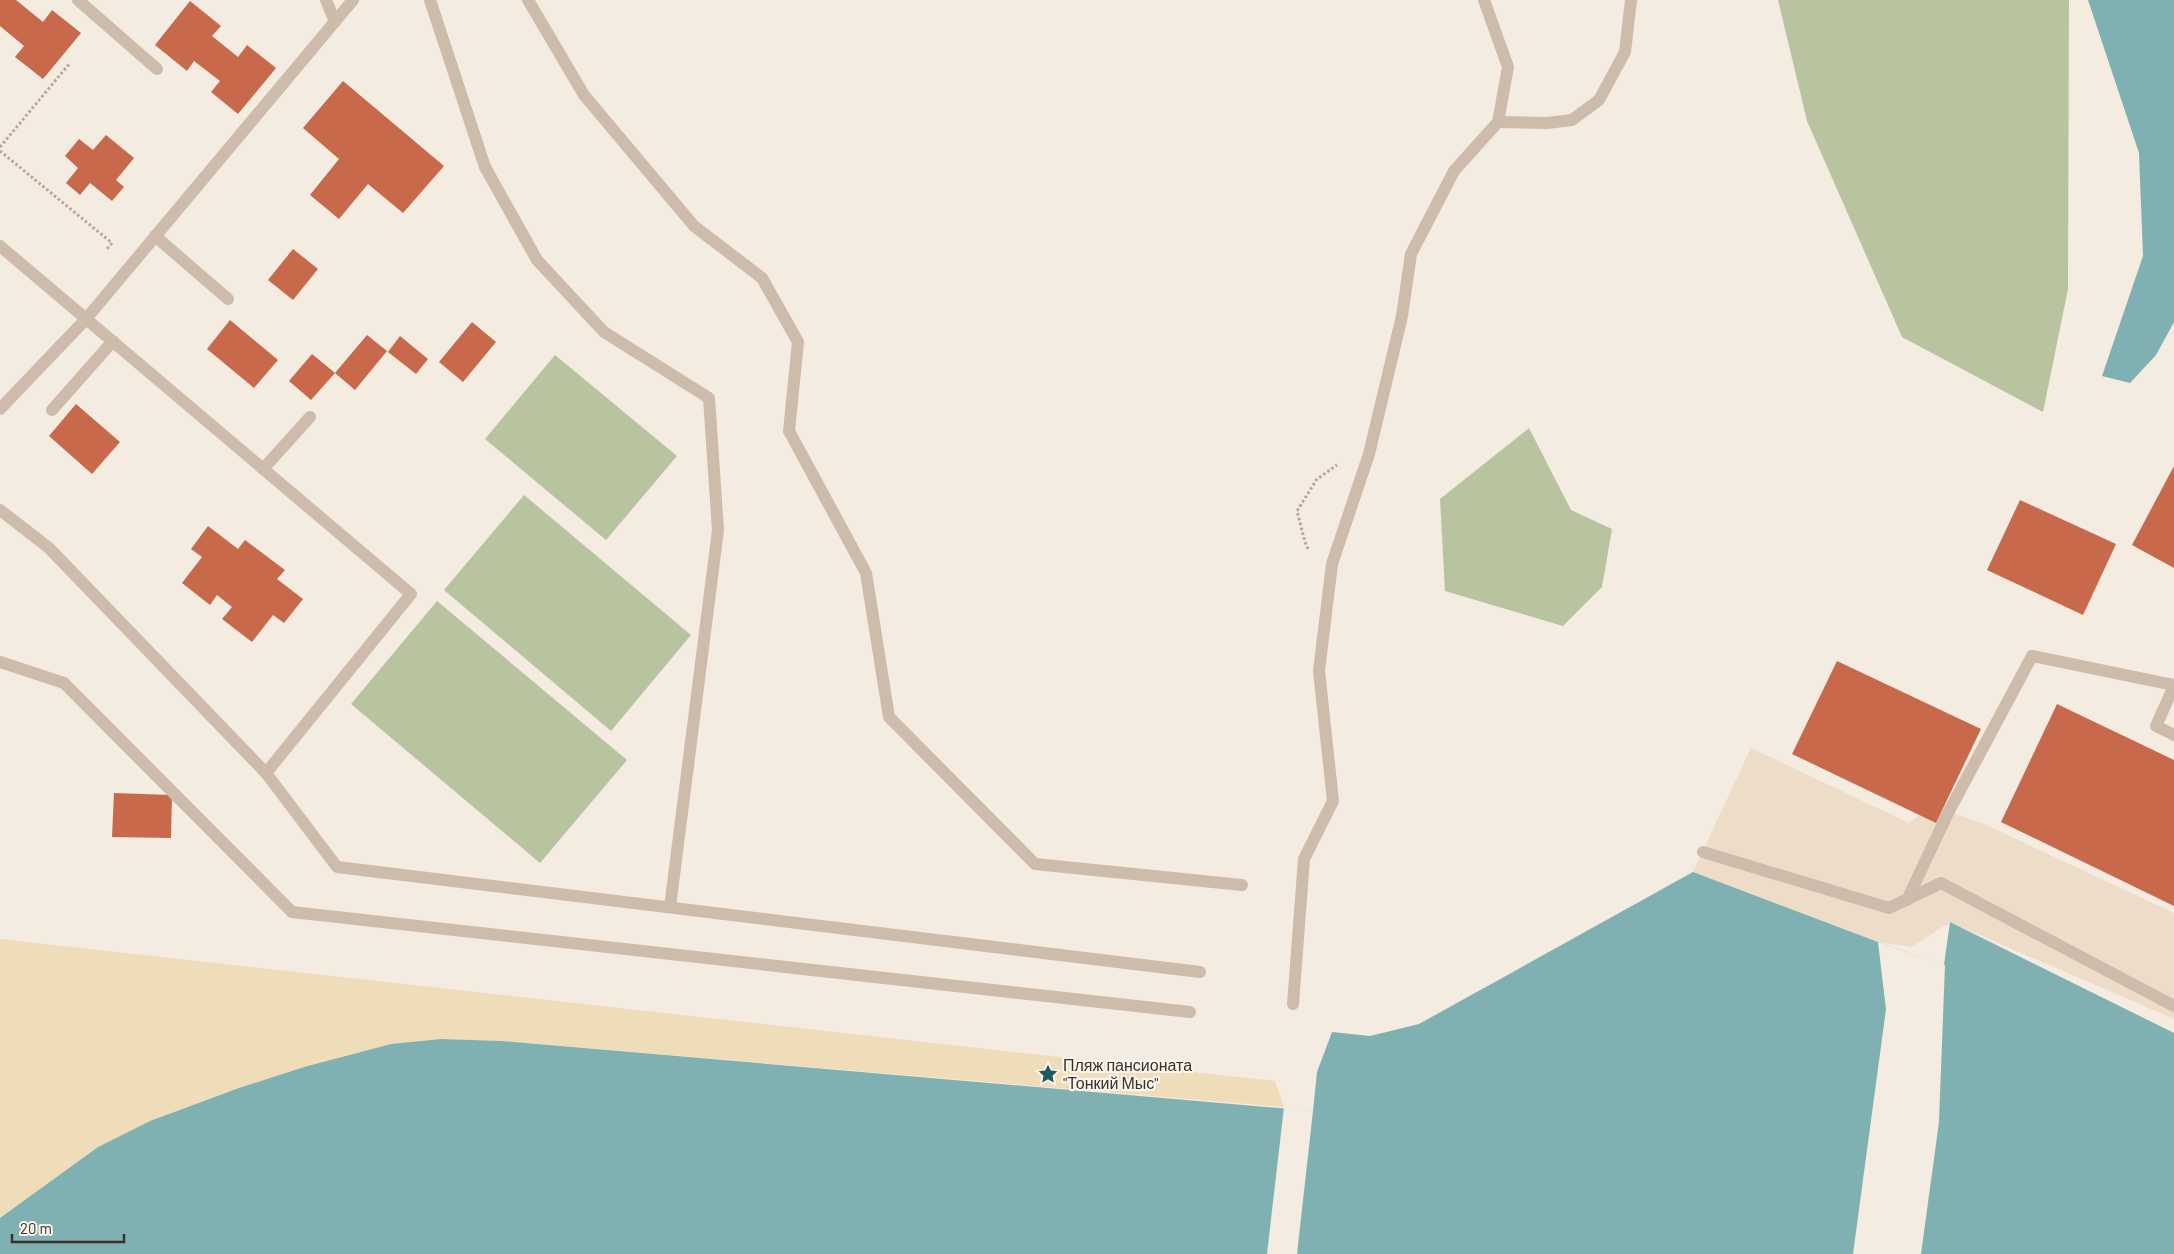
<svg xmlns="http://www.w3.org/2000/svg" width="2174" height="1254" viewBox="0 0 2174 1254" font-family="Barlow,sans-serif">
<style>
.green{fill:#b8c4a0}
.sand{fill:#efdcb8}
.plaza{fill:#ecdcc8}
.water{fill:#7fb0b2}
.pier{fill:#f4ebe1}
.building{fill:#c8694b}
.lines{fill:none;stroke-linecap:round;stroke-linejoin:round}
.path{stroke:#b9a596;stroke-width:3;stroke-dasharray:2.5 2.5;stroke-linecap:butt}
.service{stroke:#cdbbac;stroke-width:12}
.labels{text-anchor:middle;stroke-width:4.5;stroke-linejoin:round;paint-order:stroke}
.poi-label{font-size:16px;fill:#3b302b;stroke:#fbf5ee;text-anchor:start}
</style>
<rect width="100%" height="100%" fill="#f4ebe1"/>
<g class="green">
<path d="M1778 0H2069L2068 289 2043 412 1902 337 1807 121Z"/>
<path d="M555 355 677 456 606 540 485 439Z"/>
<path d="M1529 428 1571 510 1612 529 1602 587 1563 626 1445 591 1440 499Z"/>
<path d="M524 495 691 635 611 731 444 590Z"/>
<path d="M437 601 627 760 540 863 351 704Z"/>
</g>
<path class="sand" d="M0 939 1275 1081 1284 1107 502 1041 441 1039 391 1044 304 1067 239 1088 150 1121 98 1147 0 1218Z"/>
<path class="plaza" d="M1751 748 1909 823 1931 806 1982 823 2174 913V1019L1950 922 1912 947 1878 942 1693 872Z"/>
<g class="water">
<path d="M2088 0H2174V322L2156 355 2130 383 2102 376 2143 256 2139 153Z"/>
<path d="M1693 872 1878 942 1944 965 1950 922 2174 1033V1254H0V1218L98 1147 150 1121 239 1088 304 1067 391 1044 441 1039 502 1041 1313 1111 1317 1072 1332 1032 1370 1036 1419 1024Z"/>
</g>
<g class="pier">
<path d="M1878 942 1945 965 1939 1122 1921 1254H1853L1886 1009Z"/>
<path d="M1284 1107 1313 1111 1297 1254H1267Z"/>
</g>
<g class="building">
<path d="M0 0H16L43 22 52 10 81 33 43 79 15 57 24 46 0 26Z"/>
<path d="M190 1 221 26 212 36 238 57 247 45 276 68 238 114 211 92 220 81 194 61 187 71 155 45Z"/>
<path d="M343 81 444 166 403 213 368 184 339 219 310 195 339 159 303 128Z"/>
<path d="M106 135 134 158 116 180 124 187 112 201 90 183 80 195 66 183 78 168 65 156 79 139 93 150Z"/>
<path d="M293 249 318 269 293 300 268 280Z"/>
<path d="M230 320 278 360 254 388 207 349Z"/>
<path d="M472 322 496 342 463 382 439 362Z"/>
<path d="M367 335 387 351 355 390 335 373 311 400 289 381 312 354 335 373Z"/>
<path d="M400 336 428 359 416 374 388 352Z"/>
<path d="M76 404 120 442 92 474 49 436Z"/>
<path d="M2174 466V568L2132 545Z"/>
<path d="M2020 500 2116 544 2083 615 1987 570Z"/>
<path d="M208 526 238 549 245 540 285 570 277 579 303 599 284 623 273 615 252 642 222 619 232 607 217 595 210 605 182 583 202 557 191 549Z"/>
<path d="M1837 661 1981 729 1936 823 1792 754Z"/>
<path d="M2057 704 2174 760V906L2001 822Z"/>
<path d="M114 793 172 795 171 838 112 837Z"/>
</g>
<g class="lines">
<g class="path">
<path d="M0 147 70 63"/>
<path d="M0 151 112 243 106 250"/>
<path d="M1308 549 1305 542 1297 511 1317 479 1337 465"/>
</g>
<g class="service">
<path d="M78 0 157 69"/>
<path d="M326 0 335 22"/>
<path d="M430 0 485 167 537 260 604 332 709 398 718 530 670 907"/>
<path d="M528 0 584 95 694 226 762 278 798 342 789 431 866 573 889 717 1035 864 1242 885"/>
<path d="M1498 122 1547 123 1572 120 1599 100 1625 52 1631 0"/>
<path d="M155 236 228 299"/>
<path d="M0 246 411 594 266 773"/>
<path d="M0 409 86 319 353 0"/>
<path d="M52 410 113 341"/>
<path d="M263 469 310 417"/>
<path d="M0 510 49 548 266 773 337 867 1200 972"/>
<path d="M0 662 64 683 292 912 1190 1012"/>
<path d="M2174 686 2156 726 2174 735"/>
<path d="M1703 852 1889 908 1941 883 2174 1006"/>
<path d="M1907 900 1948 813 2032 656 2174 685"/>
<path d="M1293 1004 1304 859 1333 801 1319 671 1332 564 1369 454 1402 316 1411 254 1454 171 1498 122 1508 67 1484 0"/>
</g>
</g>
<defs>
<symbol id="sight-bare" viewBox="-9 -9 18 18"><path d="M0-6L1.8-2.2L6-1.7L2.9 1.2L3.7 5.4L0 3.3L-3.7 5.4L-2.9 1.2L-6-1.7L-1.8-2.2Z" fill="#1f5a5e" stroke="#fbf5ee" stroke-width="2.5" paint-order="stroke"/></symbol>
</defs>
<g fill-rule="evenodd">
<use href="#sight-bare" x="1034" y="1060" width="28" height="28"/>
</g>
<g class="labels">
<g class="poi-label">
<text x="1063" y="1071">Пляж пансионата<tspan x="1063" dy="18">"Тонкий Мыс"</tspan></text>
</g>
</g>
<path d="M12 1234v8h112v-8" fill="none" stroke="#3b302b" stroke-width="2.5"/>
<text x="20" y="1234" font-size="15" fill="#3b302b" stroke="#fbf5ee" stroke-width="4" paint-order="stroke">20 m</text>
</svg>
